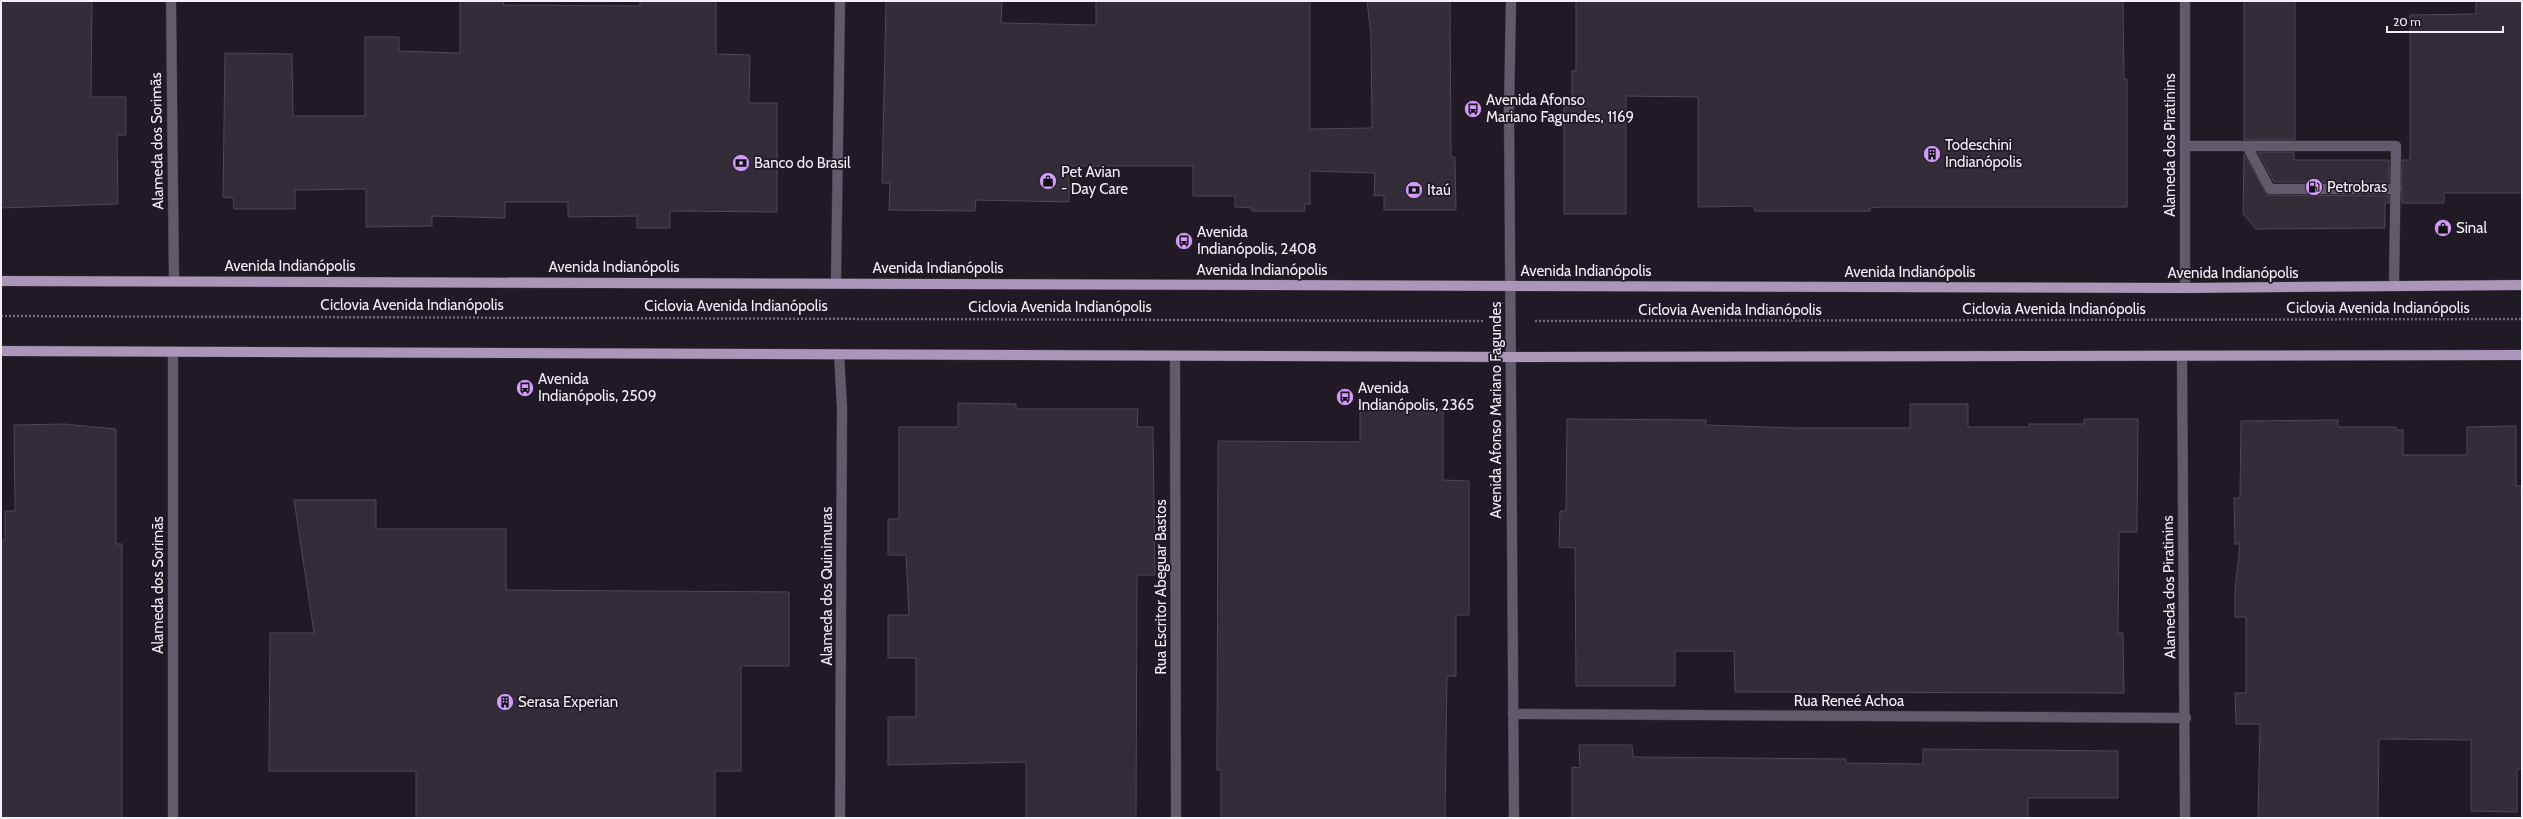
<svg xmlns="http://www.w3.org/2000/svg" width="2523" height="819" viewBox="0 0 2523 819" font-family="Cabin,sans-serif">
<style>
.building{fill:#332d38;stroke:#4e4754}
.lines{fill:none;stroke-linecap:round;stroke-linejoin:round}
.service-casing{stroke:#39343d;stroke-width:11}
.minor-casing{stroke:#39343d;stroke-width:11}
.tertiary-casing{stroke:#39343d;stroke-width:11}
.primary-casing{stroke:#39343d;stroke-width:11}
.path{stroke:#726c76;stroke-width:2.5;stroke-dasharray:2 2;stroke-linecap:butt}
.service{stroke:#62596a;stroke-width:10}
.minor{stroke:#62596a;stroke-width:10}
.tertiary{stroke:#62596a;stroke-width:10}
.primary{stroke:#a996b9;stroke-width:10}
.labels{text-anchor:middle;stroke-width:3.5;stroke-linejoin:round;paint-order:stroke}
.poi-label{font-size:15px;fill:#f3eff7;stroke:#201a24;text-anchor:start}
.street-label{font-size:15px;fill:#f3eff7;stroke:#201a24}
</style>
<rect width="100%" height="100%" fill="#201a24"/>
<g class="building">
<path d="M1 1H92L91 97H126V135H117L118 204 1 208Z"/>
<path d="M460 1H504L503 5 640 6V1H716V54L750 55 749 103H777V212L670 211V228H637V216L568 217V202H505V218L432 216V226L366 227V189L295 190V209H234L233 198 223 197 225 53 292 54 293 116H365V37H399V51L460 53Z"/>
<path d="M886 1H1002L1001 23 1096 25V1H1310V129L1372 128 1371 36 1367 1H1450L1451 157H1455L1456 210H1384V195L1374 196 1375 173 1310 171V204H1305V211H1252V208L1235 207V196H1193V166H1069V202L976 200 975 211 889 210 890 183H882Z"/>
<path d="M1576 1H2123L2124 79H2127V207H1882L1870 208V211H1755L1754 206 1698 207V97L1626 96V214H1564V97H1572V71H1576Z"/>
<rect x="2244" y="1" width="51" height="139"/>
<path d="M2476 1H2522V193H2444V203H2402V160H2410V15L2476 14Z"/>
<path d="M2258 152H2294V160H2389V182H2274Z"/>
<path d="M2244 154 2267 195 2389 196V203H2385V228L2256 229 2243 214Z"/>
<path d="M958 403 1016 404V409H1138L1137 427H1153L1155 575H1137L1136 818H1026V762L888 765V717H916V658H888V615H909L906 555H888V519H899V427H958Z"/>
<path d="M1910 404H1968V427H2029V424H2084V419H2138L2137 532H2119L2118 633H2123L2124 693 1735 692 1734 651H1675V686H1576L1575 548 1559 547 1560 511H1566L1567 419 1706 420V425L1795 428H1910Z"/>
<path d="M1360 408 1443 409V480L1469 481V615H1456V676H1447L1445 818H1221V770H1217L1218 441 1360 442Z"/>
<path d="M2338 420V427H2396V430H2403V455H2467V427L2516 426V486H2521L2522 537V769H2517V812L2471 811V740L2379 739 2378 818H2258L2260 724H2236L2235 693H2246V617H2235V592L2240 544H2235L2234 498H2240L2241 421Z"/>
<path d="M64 424 116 429V544H122V818H1V540H5V511H15L14 425Z"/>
<path d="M294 500H376V529H506V590L789 592V666H741V771H715V818H416V771H269L270 633H314Z"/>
<path d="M1579 745H1632L1633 757 1846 759V763L1923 764V749L2118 751V798H2028V818H1572V767L1580 768Z"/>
</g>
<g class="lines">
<defs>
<g id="service">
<path d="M2185 146H2396L2394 286"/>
<path d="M2247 146 2270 189H2396"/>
</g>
<g id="minor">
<path d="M171 1 174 281"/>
<path d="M836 282 840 1"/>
<path d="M2185 288V1"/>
<path d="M839 354 842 407 840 818"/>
<path d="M1175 356 1176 818"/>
<path d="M2182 356 2185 818"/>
<path d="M1513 714 2186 718"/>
<path d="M173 818V352"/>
</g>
<path id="tertiary" d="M1511 1 1509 108 1514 818"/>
<g id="primary">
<path d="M1 281 2185 288 2522 285"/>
<path d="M1 351 1511 357 2522 355"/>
</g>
</defs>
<use href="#service" class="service-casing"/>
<use href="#minor" class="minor-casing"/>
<use href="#tertiary" class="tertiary-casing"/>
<use href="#primary" class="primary-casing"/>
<g class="path">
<path d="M1 316 1484 321"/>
<path d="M1535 321 2522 319"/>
</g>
<use href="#service" class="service"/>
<use href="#minor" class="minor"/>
<use href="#tertiary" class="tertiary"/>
<use href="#primary" class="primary"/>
</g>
<defs>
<symbol id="bus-disc" viewBox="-11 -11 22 22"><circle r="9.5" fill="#d39cfc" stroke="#201a24"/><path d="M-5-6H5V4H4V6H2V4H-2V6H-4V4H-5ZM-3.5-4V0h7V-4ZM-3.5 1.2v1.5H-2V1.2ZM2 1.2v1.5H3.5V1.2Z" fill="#111"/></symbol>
<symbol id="building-disc" viewBox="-11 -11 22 22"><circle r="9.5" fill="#d39cfc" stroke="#201a24"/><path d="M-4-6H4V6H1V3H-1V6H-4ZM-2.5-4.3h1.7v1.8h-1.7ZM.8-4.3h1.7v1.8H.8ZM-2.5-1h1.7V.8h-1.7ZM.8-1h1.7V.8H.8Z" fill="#111"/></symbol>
<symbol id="bank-disc" viewBox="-11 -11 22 22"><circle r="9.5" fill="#d39cfc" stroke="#201a24"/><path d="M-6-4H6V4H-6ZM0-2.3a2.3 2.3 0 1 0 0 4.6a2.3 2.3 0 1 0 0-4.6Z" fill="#111"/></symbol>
<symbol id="shop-disc" viewBox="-11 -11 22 22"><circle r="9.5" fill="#d39cfc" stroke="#201a24"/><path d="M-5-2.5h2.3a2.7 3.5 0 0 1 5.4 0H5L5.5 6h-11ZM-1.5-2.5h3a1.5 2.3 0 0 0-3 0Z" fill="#111"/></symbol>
<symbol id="fuel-disc" viewBox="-11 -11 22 22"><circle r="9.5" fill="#d39cfc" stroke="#201a24"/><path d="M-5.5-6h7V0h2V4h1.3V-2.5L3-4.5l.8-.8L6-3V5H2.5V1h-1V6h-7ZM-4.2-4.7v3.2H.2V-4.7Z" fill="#111"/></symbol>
</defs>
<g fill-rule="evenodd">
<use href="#bus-disc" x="1463" y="99" width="20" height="20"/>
<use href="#building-disc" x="1922" y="144" width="20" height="20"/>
<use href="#bank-disc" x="731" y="153" width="20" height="20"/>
<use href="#shop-disc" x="1038" y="171" width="20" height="20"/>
<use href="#fuel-disc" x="2304" y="177" width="20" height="20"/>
<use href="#bank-disc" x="1404" y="180" width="20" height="20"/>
<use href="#shop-disc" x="2433" y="218" width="20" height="20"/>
<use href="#bus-disc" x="1174" y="231" width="20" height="20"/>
<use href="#bus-disc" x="515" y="378" width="20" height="20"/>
<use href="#bus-disc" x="1335" y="387" width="20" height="20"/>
<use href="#building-disc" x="495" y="692" width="20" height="20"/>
</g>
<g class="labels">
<g class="poi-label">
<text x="1486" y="105">Avenida Afonso<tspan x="1486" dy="17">Mariano Fagundes, 1169</tspan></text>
<text x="1945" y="150">Todeschini<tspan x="1945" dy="17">Indianópolis</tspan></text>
<text x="754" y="168">Banco do Brasil</text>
<text x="1061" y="177">Pet Avian<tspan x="1061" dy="17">- Day Care</tspan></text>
<text x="2327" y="192">Petrobras</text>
<text x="1427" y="195">Itaú</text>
<text x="2456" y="233">Sinal</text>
<text x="1197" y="237">Avenida<tspan x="1197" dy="17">Indianópolis, 2408</tspan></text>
<text x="538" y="384">Avenida<tspan x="538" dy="17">Indianópolis, 2509</tspan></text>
<text x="1358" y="393">Avenida<tspan x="1358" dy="17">Indianópolis, 2365</tspan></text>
<text x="518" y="707">Serasa Experian</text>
</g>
<g class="street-label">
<text transform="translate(157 141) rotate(-91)" y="5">Alameda dos Sorimãs</text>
<text transform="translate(2170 145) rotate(-90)" y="5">Alameda dos Piratinins</text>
<text x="290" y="271">Avenida Indianópolis</text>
<text x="614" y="272">Avenida Indianópolis</text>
<text x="938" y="273">Avenida Indianópolis</text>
<text x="1262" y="275">Avenida Indianópolis</text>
<text x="1586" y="276">Avenida Indianópolis</text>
<text x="1910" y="277">Avenida Indianópolis</text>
<text x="2233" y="278">Avenida Indianópolis</text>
<text x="412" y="310">Ciclovia Avenida Indianópolis</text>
<text x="736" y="311">Ciclovia Avenida Indianópolis</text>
<text x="1060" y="312">Ciclovia Avenida Indianópolis</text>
<text x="2378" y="313">Ciclovia Avenida Indianópolis</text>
<text x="2054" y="314">Ciclovia Avenida Indianópolis</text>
<text x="1730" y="315">Ciclovia Avenida Indianópolis</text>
<text transform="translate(1496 410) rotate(-90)" y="5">Avenida Afonso Mariano Fagundes</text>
<text transform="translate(158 585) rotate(-90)" y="5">Alameda dos Sorimãs</text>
<text transform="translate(827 586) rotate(-90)" y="5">Alameda dos Quinimuras</text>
<text transform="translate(1161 587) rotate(-90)" y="5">Rua Escritor Abeguar Bastos</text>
<text transform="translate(2169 587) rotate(-91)" y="5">Alameda dos Piratinins</text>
<text x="1849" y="706">Rua Reneé Achoa</text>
</g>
</g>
<rect width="2523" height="819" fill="none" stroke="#f3eff7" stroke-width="4"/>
<path d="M2387 26v6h116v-6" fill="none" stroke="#f3eff7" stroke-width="2"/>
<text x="2393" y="26" font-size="12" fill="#f3eff7" stroke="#201a24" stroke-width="3" paint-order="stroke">20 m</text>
</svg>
